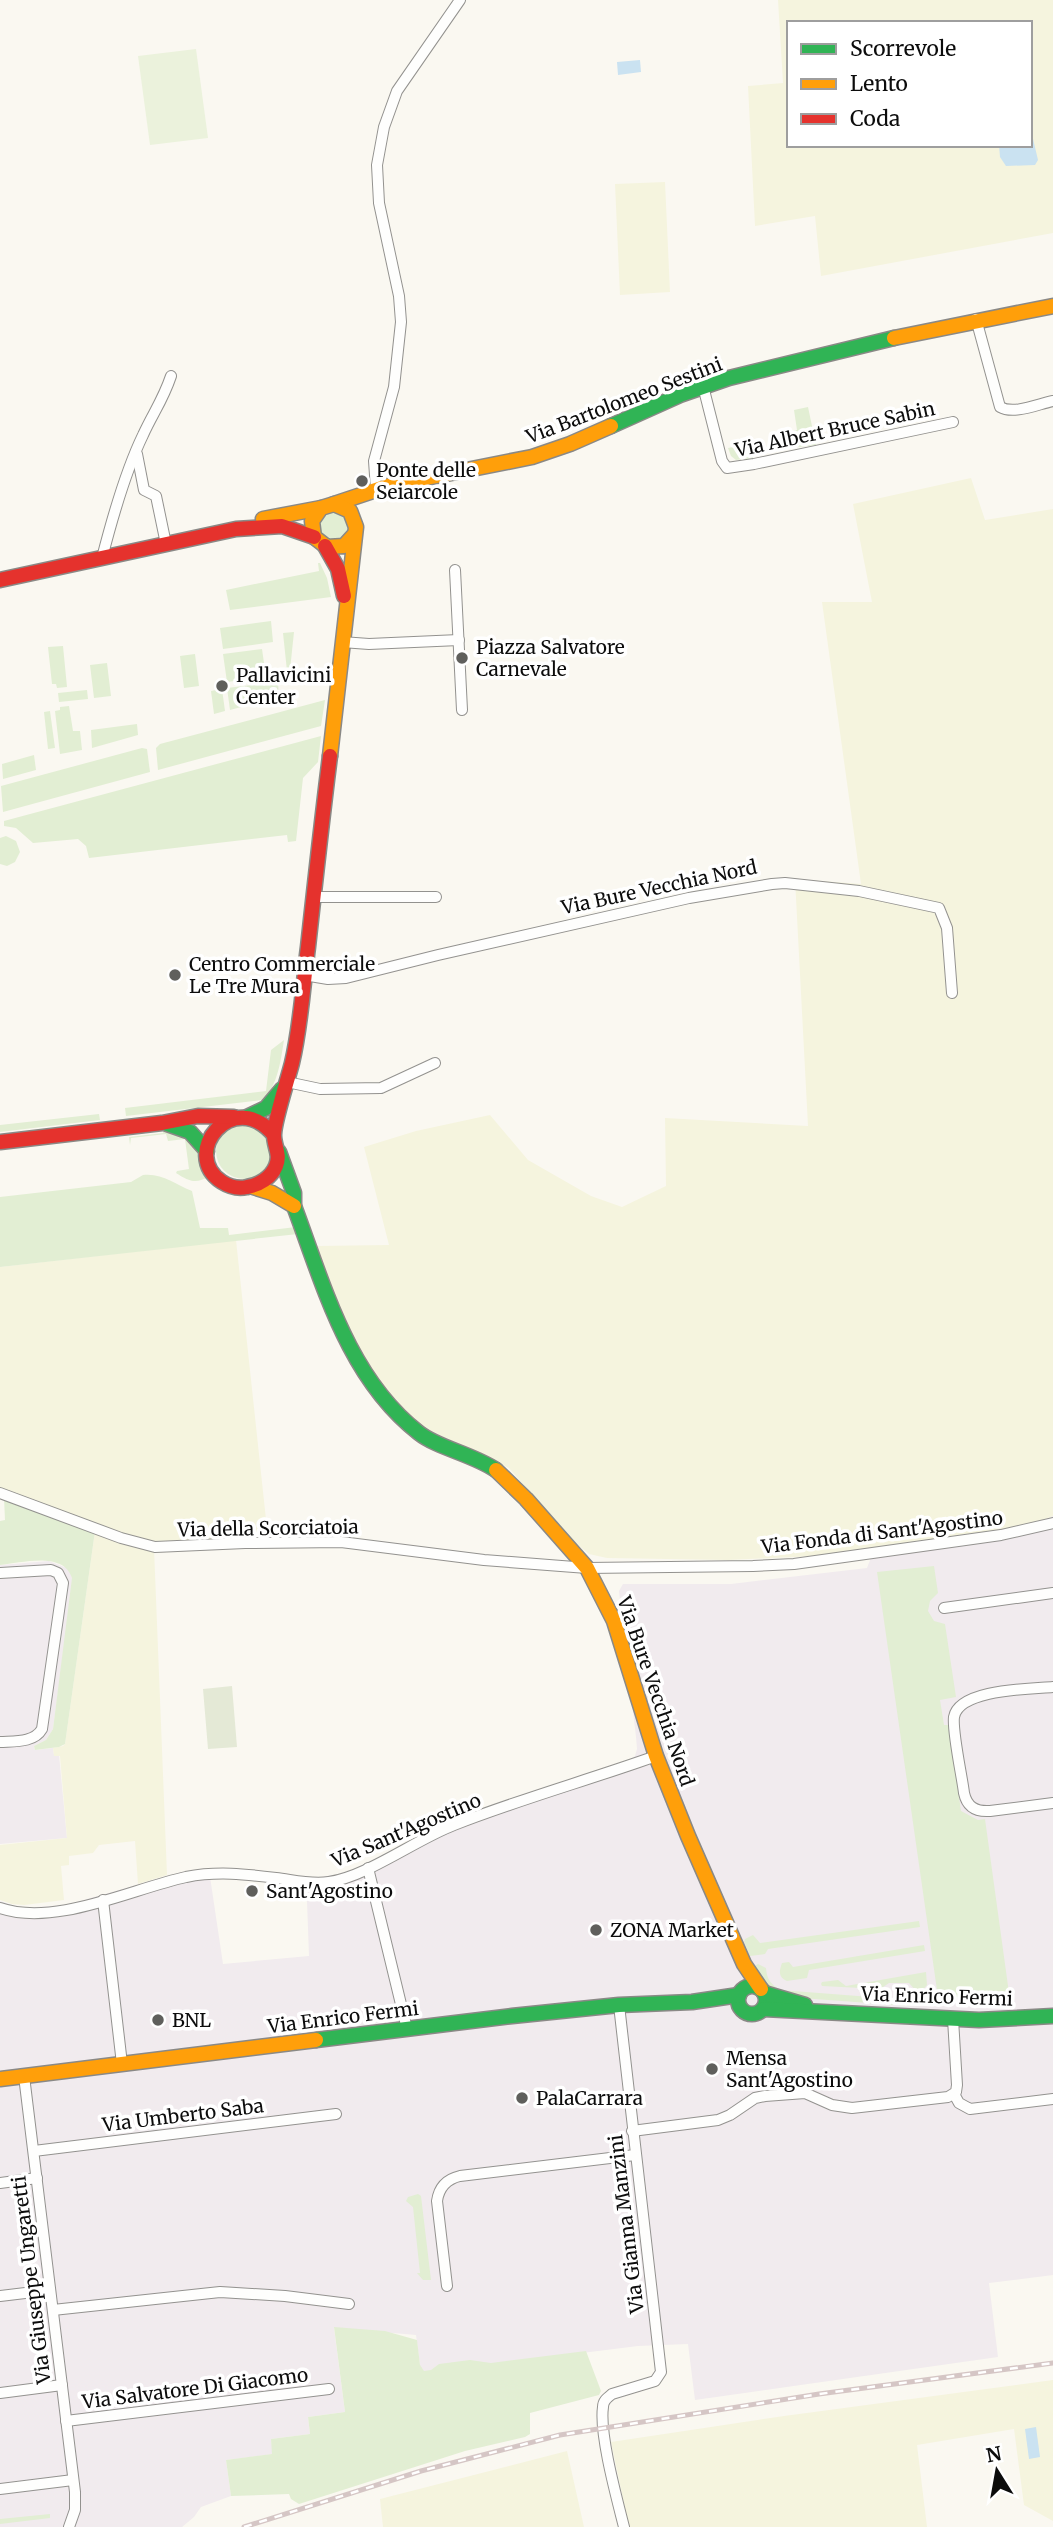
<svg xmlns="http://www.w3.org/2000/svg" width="1053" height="2527" viewBox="0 0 1053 2527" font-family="Merriweather,serif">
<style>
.industrial{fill:#f1ebee}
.farmland{fill:#f5f4de;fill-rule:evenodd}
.green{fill:#e2eed3}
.cemetery{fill:#e4e9d6}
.pitch{fill:#ebf2dc}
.water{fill:#cae2f1}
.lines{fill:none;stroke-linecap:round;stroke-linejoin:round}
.street-casing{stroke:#93928f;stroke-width:12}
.fast-casing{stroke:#8a8986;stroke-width:17}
.slow-casing{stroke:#8a8986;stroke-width:17}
.jam-casing{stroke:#8a8986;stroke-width:17}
.street{stroke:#fefefd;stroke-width:10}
.fast{stroke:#30b455;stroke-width:14}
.slow{stroke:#ff9f0a;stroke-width:14}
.jam{stroke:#e5322d;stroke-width:14}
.rail-casing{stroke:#d5c6c5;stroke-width:5}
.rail{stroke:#fff;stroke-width:2.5;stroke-dasharray:8;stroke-linecap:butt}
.poi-dot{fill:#5f5f5c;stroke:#fff;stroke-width:2.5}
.labels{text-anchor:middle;stroke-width:7;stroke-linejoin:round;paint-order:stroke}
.street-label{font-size:19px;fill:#0c0c0c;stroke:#fff}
.poi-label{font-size:19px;fill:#0c0c0c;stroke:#fff;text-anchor:start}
</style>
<rect width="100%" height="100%" fill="#faf8f1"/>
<g class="industrial">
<path d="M1053 1516V2275L989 2283 998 2357 695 2400 688 2344 638 2346 421 2373 416 2335 334 2328 345 2412 308 2417 310 2434 271 2439 273 2454 226 2460 231 2496 201 2507 194 2517 182 2527H0V1901L21 1908 66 1905 151 1881 183 1873 209 1870 223 1964 309 1956 307 1901 309 1879 346 1873 450 1822 630 1760 635 1756 637 1749 636 1737 619 1591 623 1584H731L867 1568 875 1547 1024 1527Z"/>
<path d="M49 1561 67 1568 71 1572 73 1584 53 1729 46 1740 34 1746 35 1750 53 1748 54 1755H59L67 1838 0 1844V1565Z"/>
</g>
<g class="farmland">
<path d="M778 0H1053V233L821 276 815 216 755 226 748 86 783 83ZM789 23H1030V145H789Z"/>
<path d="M665 182 670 292 620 295 615 184Z"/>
<path d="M971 478 985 520 1053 509V1516L1024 1527 816 1556 728 1560 607 1558 589 1554 571 1539 509 1468 408 1420 377 1382 341 1325 316 1246 389 1245 364 1147 416 1131 490 1115 528 1160 591 1196 622 1207 666 1186 665 1118 808 1126 795 879 861 884 822 602H872L853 504Z"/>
<path d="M236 1240 268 1538 241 1537 176 1543 152 1541 102 1527 0 1489V1267Z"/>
<path d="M95 1531 154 1548 167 1875 138 1884 135 1841 99 1845 93 1853 69 1856V1865L61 1866 64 1900 24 1905 12 1904 0 1900V1845L67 1838 60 1756H54L53 1748 63 1746 65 1744Z"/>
<path d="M1053 2380V2521L1024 2505 1014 2429 917 2445 927 2527H629L611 2442 784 2416Z"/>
<path d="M567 2451 584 2527H383L380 2499Z"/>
</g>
<g class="green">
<path d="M808 407 816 445 773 450 770 436 797 430 794 410Z"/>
<path d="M750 444 753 458 736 460 731 456 728 448Z"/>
<circle cx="334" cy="526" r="15"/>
<path d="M318 563H320L327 578 331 597 230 610 226 590 319 571Z"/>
<path d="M271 621 273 642 223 649 220 628Z"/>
<path d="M294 632 290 670 287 671 283 633Z"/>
<path d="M63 646 67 687 57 688 56 684H52L48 647Z"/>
<path d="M262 649 266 677 227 682 223 654Z"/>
<path d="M195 654 199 686 184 688 180 656Z"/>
<path d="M107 663 111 696 94 698 90 665Z"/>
<path d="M278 682 279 697 230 710 227 688Z"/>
<path d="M222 689 225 711 214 714 211 691Z"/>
<path d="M87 690 88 699 59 702 58 693Z"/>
<path d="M325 700 321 726 158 770 156 748 160 744Z"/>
<path d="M69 706 73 731H80L82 750 60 754 55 711 60 710V707Z"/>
<path d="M50 711 55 748 48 749 44 712Z"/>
<path d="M137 724 138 735 92 748 91 730Z"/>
<path d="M321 736 318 762 303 778 296 841 288 842 287 835 89 858 86 846 78 839 33 843 16 828 4 826V821Z"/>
<path d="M142 748 147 749 150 772 3 812 1 786Z"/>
<path d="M34 755 36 770 3 779 2 764Z"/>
<path d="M6 836 16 841 20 852 15 862 7 866 0 864V838Z"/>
<path d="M284 1040C281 1059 278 1085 263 1100L126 1116 125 1108 266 1091 271 1050Z"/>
<path d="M99 1114 100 1120 0 1132V1125Z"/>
<circle cx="244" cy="1151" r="28"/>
<path d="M163 1130C193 1132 200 1151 210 1176 196 1184 190 1182 176 1173L177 1171 189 1169 185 1139 168 1141 166 1134 131 1138 130 1145 129 1137 163 1133Z"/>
<path d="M143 1175C163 1173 174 1184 192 1191L200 1228H228L229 1235 296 1227 298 1234 0 1267V1197L131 1182Z"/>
<path d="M4 1498 95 1531 65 1744 59 1747 35 1750 34 1746 46 1740 53 1729 72 1578C63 1551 22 1563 0 1565V1521L5 1520Z"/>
<path d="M934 1566 938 1593 930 1601 928 1611 934 1621 945 1624 956 1697 940 1700 944 1725H949L961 1811 978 1820 985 1819 1009 1993 1003 1994V1997H938L877 1572Z"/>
<path d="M919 1921 920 1927 768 1949 765 1954 750 1956 744 1942 745 1939 753 1935 760 1943Z"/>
<path d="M924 1945 925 1951 809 1970 807 1978 787 1981C778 1977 779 1971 782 1963L789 1962 793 1967Z"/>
<path d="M758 1964 766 1968C767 1980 771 1984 780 1990L910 2000V2006L787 1997 767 1988 753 1967Z"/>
<path d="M926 1972 927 1985 921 1992H917L909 1983H889L880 1989 822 1986 821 1984 822 1982 838 1980 846 1986Z"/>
<path d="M418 2194 421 2196 431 2280H423L417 2273H420L413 2207 406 2201 408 2197Z"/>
<path d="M334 2327 385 2331 417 2340 420 2365 424 2371 431 2370 439 2364 470 2360 491 2363 586 2351 601 2391 599 2395 530 2413V2434L525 2437 465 2451 299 2504 291 2499 289 2494 231 2496 226 2460 272 2454 271 2439 310 2434 308 2417 345 2412Z"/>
<path d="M50 2514V2518L0 2524V2519Z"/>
</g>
<path class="cemetery" d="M232 1686 237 1747 208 1749 203 1689Z"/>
<path class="pitch" d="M196 49 208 138 150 145 138 56Z"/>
<g class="water">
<path d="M640 60 641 72 618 75 617 62Z"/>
<path d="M1030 126 1038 160 1035 165 1006 166 1000 157 999 145H1030Z"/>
<path d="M1036 2427 1040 2457 1029 2459 1025 2429Z"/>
</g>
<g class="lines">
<defs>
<g id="street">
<path d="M976 319 1000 407C1014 415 1038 404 1053 401"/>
<path d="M703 386 722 461 727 468 754 464 953 422"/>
<path d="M137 454 144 490 156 496 166 544"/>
<path d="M376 489 374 461 394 387 401 322 399 296 379 203 377 165 384 127 397 91 460 0"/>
<path d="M102 558C112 519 126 470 143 435 153 413 163 400 171 376"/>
<path d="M455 570 462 710"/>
<path d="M342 642 369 644 459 640"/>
<path d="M313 897H436"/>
<path d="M304 975 328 979 346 978 438 955 689 898 772 884 785 883 859 891 939 908 947 928 952 993"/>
<path d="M287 1082 320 1089 381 1088 435 1063"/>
<path d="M0 1493 121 1538 155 1547 245 1543 341 1542 484 1560 587 1568 753 1566 794 1564 1001 1535 1053 1523"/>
<path d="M0 1573 51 1570 58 1573 63 1583 42 1729C34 1743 14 1741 0 1742"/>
<path d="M944 1608 1053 1593"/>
<path d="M1053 1687C1030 1689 959 1689 954 1717 952 1731 962 1776 964 1793 967 1807 976 1812 990 1811L1053 1803"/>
<path d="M368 1868 407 2029"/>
<path d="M103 1900 122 2064"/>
<path d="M0 1908C55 1927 131 1889 186 1877 217 1871 245 1874 276 1878 293 1880 311 1885 329 1882 368 1876 415 1840 454 1825 520 1799 589 1780 656 1756"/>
<path d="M619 2005 661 2372 655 2381 612 2394C607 2398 603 2401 603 2407 599 2434 617 2499 624 2527"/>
<path d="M24 2076 75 2492V2510L69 2527"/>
<path d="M954 2094 959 2103 970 2109 1053 2099"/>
<path d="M632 2131 718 2120 730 2115 755 2098 765 2096 805 2093 832 2105 852 2108 948 2097 956 2092 957 2085 953 2019"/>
<path d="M34 2151 336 2114"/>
<path d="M0 2183 37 2178"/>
<path d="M447 2286 437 2201C439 2187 447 2179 460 2176L635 2155"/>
<path d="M0 2296 50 2290"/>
<path d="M53 2310 220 2292 285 2296 349 2304"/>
<path d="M0 2393 62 2385"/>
<path d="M66 2421 329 2389"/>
<path d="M0 2489 73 2480"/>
</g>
<g id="fast">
<path d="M611 426 680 395 729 378 894 338"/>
<path d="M247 1117 266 1108 282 1089"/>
<path d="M167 1124 190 1132 207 1151"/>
<path d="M279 1152 294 1193V1206C324 1286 348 1378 419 1433 438 1448 472 1454 496 1470"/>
<circle cx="752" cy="2000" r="14"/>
<path d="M764 1993 805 2005"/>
<path d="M764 2009 979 2020 1053 2016"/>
<path d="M316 2040 512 2016 619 2005 692 2002 739 1995"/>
</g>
<g id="slow">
<path d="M894 338 1053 306"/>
<path d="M334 504 391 485 532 457 570 444 611 426"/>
<path d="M263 519 321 508"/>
<path d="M330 756 356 527 350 511 334 504 321 508 312 521 314 537 327 547 344 546 355 534"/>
<path d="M253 1187 272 1193 294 1206"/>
<path d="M496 1470 526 1499 587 1568 614 1621 656 1756 688 1836 744 1964 761 1989"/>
<path d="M0 2079 316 2040"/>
</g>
<g id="jam">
<path d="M325 546 338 569 344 596"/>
<path d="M0 580 236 529 282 526 314 537"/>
<path d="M274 1135C233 1086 179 1154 222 1182 230 1187 238 1189 247 1187 259 1185 271 1178 276 1166 281 1154 274 1147 274 1135 274 1121 288 1079 292 1063 301 1025 303 985 308 947 315 883 322 819 330 756"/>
<path d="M0 1142 162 1123 198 1116 234 1117"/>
</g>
</defs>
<use href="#street" class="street-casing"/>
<use href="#fast" class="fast-casing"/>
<use href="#slow" class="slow-casing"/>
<use href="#jam" class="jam-casing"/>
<use href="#street" class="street"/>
<use href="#fast" class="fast"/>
<use href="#slow" class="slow"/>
<use href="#jam" class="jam"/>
<defs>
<path id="rail" d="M244 2527 421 2471 560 2435 819 2394 1053 2363"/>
</defs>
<use href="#rail" class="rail-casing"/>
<use href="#rail" class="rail"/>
</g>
<g class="poi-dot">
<circle cx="362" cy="481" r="7"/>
<circle cx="462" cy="658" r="7"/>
<circle cx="222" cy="686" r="7"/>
<circle cx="175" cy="975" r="7"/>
<circle cx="252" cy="1891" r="7"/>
<circle cx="596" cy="1930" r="7"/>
<circle cx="158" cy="2020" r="7"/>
<circle cx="712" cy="2069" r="7"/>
<circle cx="522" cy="2098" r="7"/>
</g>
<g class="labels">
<g class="street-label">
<text transform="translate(624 400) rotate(-21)" y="7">Via Bartolomeo Sestini</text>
<text transform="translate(835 429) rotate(-12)" y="7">Via Albert Bruce Sabin</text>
<text transform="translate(659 887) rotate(-12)" y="7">Via Bure Vecchia Nord</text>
<text transform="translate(268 1528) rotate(-1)" y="7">Via della Scorciatoia</text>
<text transform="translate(882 1532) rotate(-7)" y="7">Via Fonda di Sant'Agostino</text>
<text transform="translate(656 1691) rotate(71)" y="7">Via Bure Vecchia Nord</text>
<text transform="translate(406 1830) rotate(-23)" y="7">Via Sant'Agostino</text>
<text transform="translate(937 1996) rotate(2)" y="7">Via Enrico Fermi</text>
<text transform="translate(343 2017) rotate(-7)" y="7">Via Enrico Fermi</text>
<text transform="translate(183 2115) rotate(-7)" y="7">Via Umberto Saba</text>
<text transform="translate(626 2224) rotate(-97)" y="7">Via Gianna Manzini</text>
<text transform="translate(31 2280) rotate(-97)" y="7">Via Giuseppe Ungaretti</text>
<text transform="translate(195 2388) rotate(-7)" y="7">Via Salvatore Di Giacomo</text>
</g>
<g class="poi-label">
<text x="376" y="477">Ponte delle<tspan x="376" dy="22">Seiarcole</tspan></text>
<text x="476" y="654">Piazza Salvatore<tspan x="476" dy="22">Carnevale</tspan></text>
<text x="236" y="682">Pallavicini<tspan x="236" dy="22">Center</tspan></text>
<text x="189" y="971">Centro Commerciale<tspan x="189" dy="22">Le Tre Mura</tspan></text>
<text x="266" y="1898">Sant'Agostino</text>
<text x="610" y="1937">ZONA Market</text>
<text x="172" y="2027">BNL</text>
<text x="726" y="2065">Mensa<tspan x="726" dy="22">Sant'Agostino</tspan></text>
<text x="536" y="2105">PalaCarrara</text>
</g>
</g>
<rect x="787" y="21" width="245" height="126" fill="#ffffff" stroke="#9e9e9e" stroke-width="2"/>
<rect x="801" y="44" width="35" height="10" fill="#30b455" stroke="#9e9e9e" stroke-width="2"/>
<text x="850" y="56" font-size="21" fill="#0c0c0c">Scorrevole</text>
<rect x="801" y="79" width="35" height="10" fill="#ff9f0a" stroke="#9e9e9e" stroke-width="2"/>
<text x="850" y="91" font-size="21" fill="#0c0c0c">Lento</text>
<rect x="801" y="114" width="35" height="10" fill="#e5322d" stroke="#9e9e9e" stroke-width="2"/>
<text x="850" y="126" font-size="21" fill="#0c0c0c">Coda</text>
<g transform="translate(997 2471) rotate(349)" stroke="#ffffff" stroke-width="5" paint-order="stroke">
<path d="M0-5L12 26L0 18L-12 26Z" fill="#0c0c0c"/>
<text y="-10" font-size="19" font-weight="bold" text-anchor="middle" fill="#0c0c0c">N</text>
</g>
</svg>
